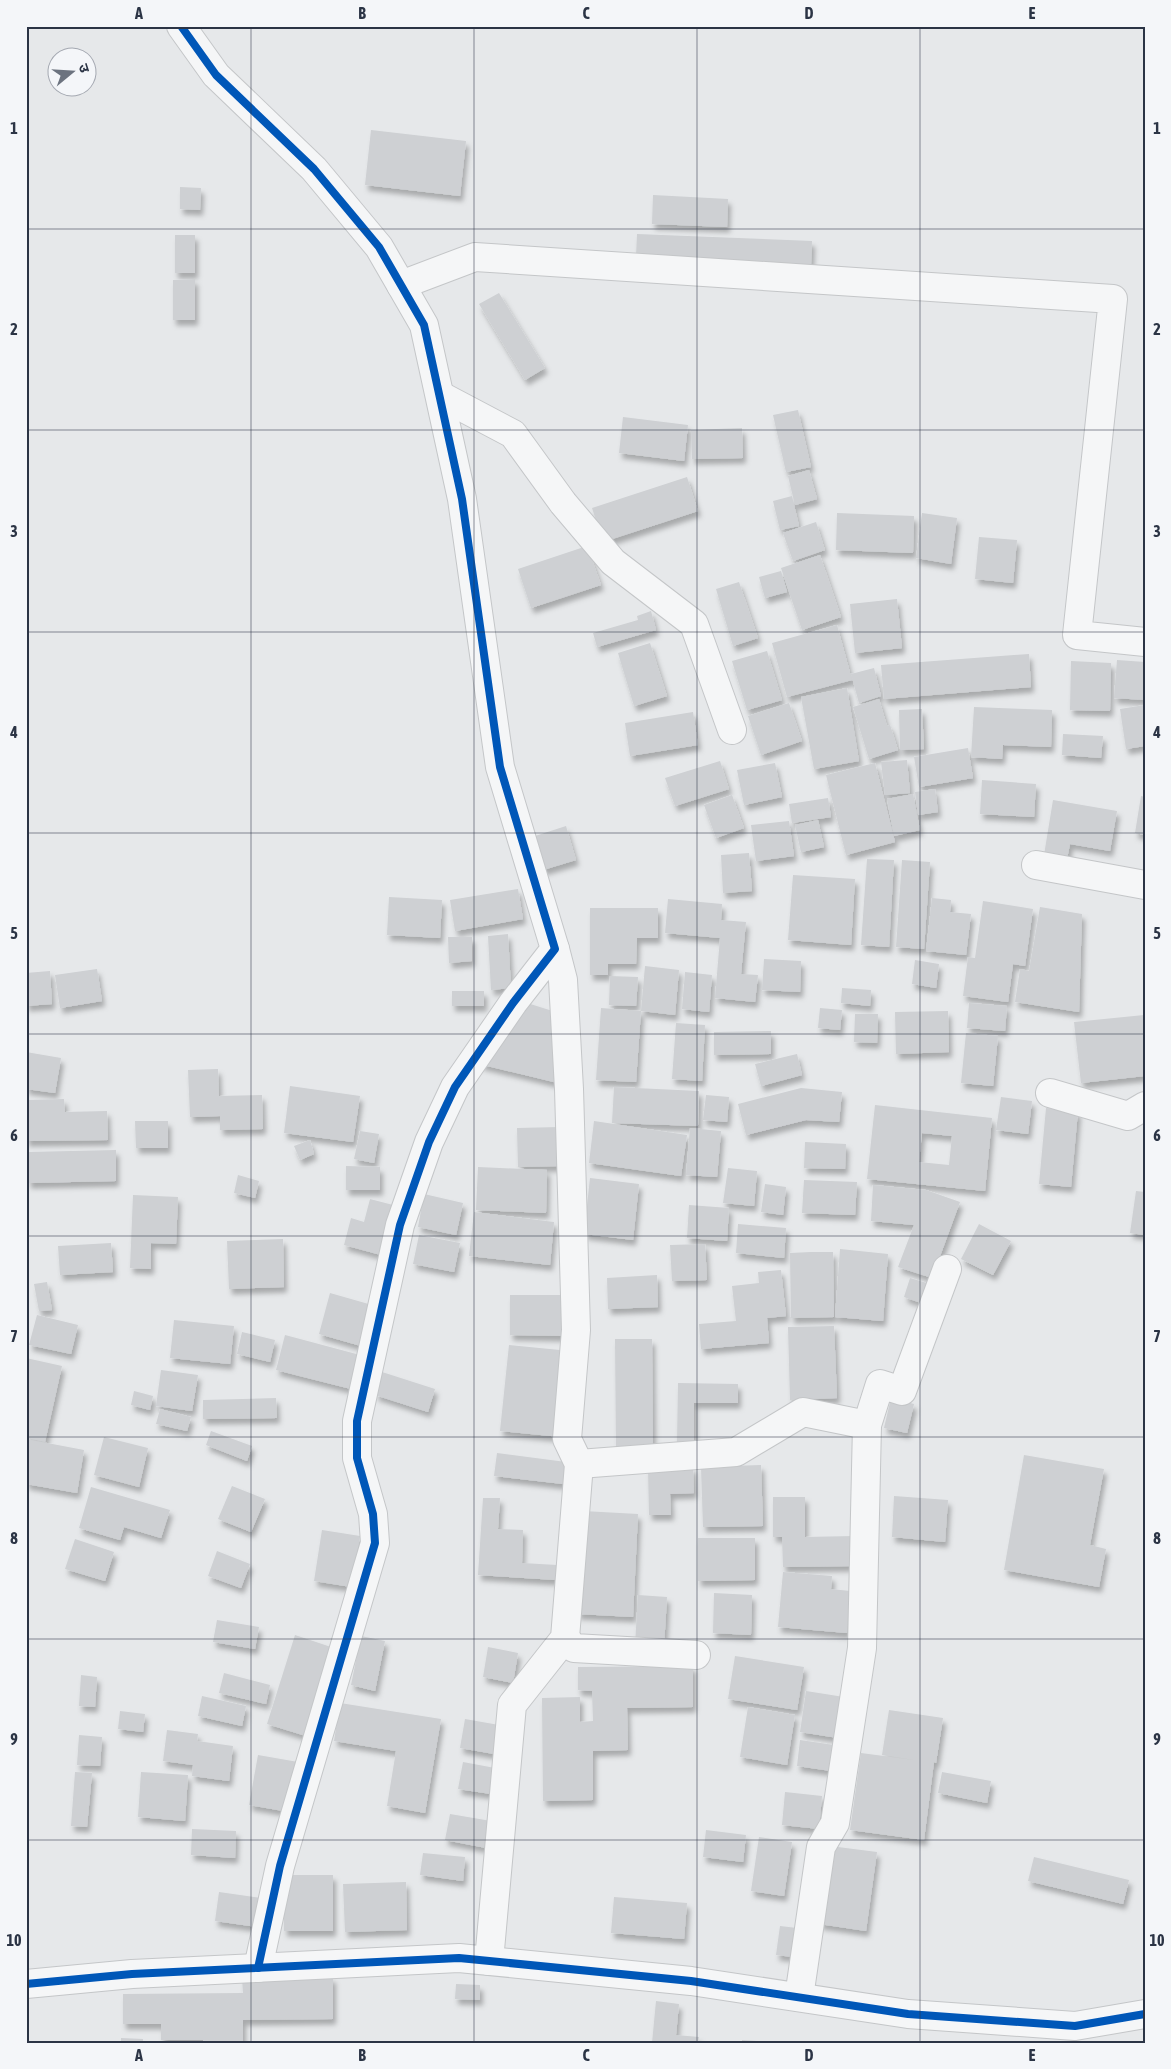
<svg xmlns="http://www.w3.org/2000/svg" width="1171" height="2069" viewBox="0 0 1171 2069" font-family="'Asap Condensed','Noto Sans Devanagari',sans-serif">
<style>
.building{fill:#ced0d3;fill-rule:evenodd;filter:url(#shadow)}
.lines{fill:none;stroke-linecap:round;stroke-linejoin:round}
.minor-casing{stroke:#c4c6c8;stroke-width:30}
.tertiary-casing{stroke:#c4c6c8;stroke-width:30}
.minor{stroke:#f5f6f7;stroke-width:28}
.tertiary{stroke:#f5f6f7;stroke-width:28}
.cycleway-casing{stroke:#f4f6f9;stroke-width:11}
.cycleway{stroke:#0057b8;stroke-width:8}
.grid{fill:none;stroke:#2b3445;stroke-width:1;stroke-opacity:0.55}
.neatline{fill:none;stroke:#2b3445;stroke-width:2}
.grid-label{font-size:16px;text-anchor:middle;font-weight:bold;fill:#2b3445}
</style>
<defs>
<filter id="shadow"><feDropShadow dx="3" dy="5.5" stdDeviation="2.5" flood-color="#0004"/></filter>
</defs>
<rect width="100%" height="100%" fill="#e6e8ea"/>
<g class="building">
<path d="M371 130 466 141 460 196 365 185Z"/>
<path d="M180 187 201 188 200 210 180 209Z"/>
<path d="M653 195 728 199 727 227 652 224Z"/>
<path d="M637 234 812 241 811 265 636 257Z"/>
<rect x="175" y="235" width="20" height="38"/>
<path d="M195 279V320H173V280Z"/>
<path d="M499 293 545 368 525 380 479 304Z"/>
<path d="M798 410 811 467 786 472 773 415Z"/>
<path d="M623 417 688 425 684 461 619 453Z"/>
<path d="M742 428 743 458 692 459 691 430Z"/>
<path d="M809 470 817 499 795 505 788 476Z"/>
<path d="M687 477 698 511 603 542 592 508Z"/>
<path d="M792 496 799 526 780 530 773 501Z"/>
<path d="M837 513 914 516 913 553 836 550Z"/>
<path d="M922 513 957 518 951 564 916 558Z"/>
<path d="M816 522 825 550 793 561 783 533Z"/>
<path d="M979 537 1017 540 1013 583 975 579Z"/>
<path d="M587 546 601 585 531 608 518 569Z"/>
<path d="M820 555 841 617 802 630 781 568Z"/>
<path d="M781 571 787 592 765 598 759 577Z"/>
<path d="M739 582 758 638 733 646 716 589Z"/>
<path d="M897 599 902 648 855 653 850 604Z"/>
<path d="M651 611 656 630 597 647 593 633 638 620 637 616Z"/>
<path d="M837 625 852 680 787 697 772 643Z"/>
<path d="M650 643 667 696 634 706 618 653Z"/>
<path d="M767 651 782 700 747 710 732 661Z"/>
<path d="M1029 654 1031 687 884 699 881 665Z"/>
<path d="M1117 660 1145 662V700L1114 698Z"/>
<path d="M1071 661 1111 663 1110 711 1070 710Z"/>
<path d="M874 668 881 696 859 703 851 674Z"/>
<path d="M847 688 859 761 814 769 801 697Z"/>
<path d="M879 699 887 726 890 725 898 750 869 759 853 707Z"/>
<path d="M789 703 802 741 761 755 748 716Z"/>
<path d="M1145 705V746L1126 749 1120 709Z"/>
<path d="M974 707 1052 710 1051 747 1003 745 1002 759 971 757Z"/>
<path d="M922 709 924 749 900 750 899 710Z"/>
<path d="M693 712 698 745 630 756 625 723Z"/>
<path d="M1063 734 1103 736 1101 758 1062 755Z"/>
<path d="M968 748 973 778 919 787 914 757Z"/>
<path d="M907 760 910 793 885 795 881 762Z"/>
<path d="M720 761 729 789 675 806 665 778Z"/>
<path d="M775 763 782 797 744 805 737 770Z"/>
<path d="M875 763 895 842 846 855 826 775Z"/>
<path d="M982 780 1036 784 1034 817 980 814Z"/>
<path d="M935 789 938 812 918 815 915 792Z"/>
<path d="M913 794 920 830 894 836 887 799Z"/>
<path d="M732 795 744 828 716 838 704 805Z"/>
<path d="M1141 796 1145 797V835L1135 833Z"/>
<path d="M828 798 831 817 792 823 789 804Z"/>
<path d="M1053 800 1117 811 1110 851 1070 844 1067 859 1044 855Z"/>
<path d="M818 820 824 847 801 852 795 825Z"/>
<path d="M789 821 794 856 756 861 751 825Z"/>
<path d="M566 826 576 860 543 870 532 837Z"/>
<path d="M749 853 752 891 723 893 721 855Z"/>
<path d="M867 859 894 860 889 947 861 945Z"/>
<path d="M902 860 930 862 924 949 896 947Z"/>
<path d="M793 875 855 879 851 945 788 940Z"/>
<path d="M518 889 523 919 455 931 450 900Z"/>
<path d="M389 897 442 900 440 938 387 935Z"/>
<path d="M932 898 951 900 950 912 971 914 966 955 926 951Z"/>
<path d="M668 899 722 904 721 920 746 922 741 974 758 975 755 1002 715 998 720 938 665 933Z"/>
<path d="M983 901 1033 909 1025 966 1013 964 1008 1002 963 996 968 957 975 958Z"/>
<path d="M1040 907 1082 914 1079 1012 1015 1002 1020 969 1029 971Z"/>
<path d="M590 908H658V938H637L636 964H608V975H590Z"/>
<path d="M508 934 511 988 491 990 488 936Z"/>
<path d="M448 937H472V961L449 963Z"/>
<path d="M764 959 801 961 800 992 762 990Z"/>
<path d="M915 960 939 964 936 988 912 984Z"/>
<path d="M645 966 679 970 675 1015 641 1011 636 1082 596 1080 601 1008 641 1011Z"/>
<path d="M97 969 102 1001 60 1008 55 975Z"/>
<path d="M50 971 52 1004 26 1006V973Z"/>
<path d="M685 972 712 975 709 1012 682 1009Z"/>
<path d="M610 976 638 977 636 1006 609 1005Z"/>
<path d="M842 988 871 990 870 1006 841 1003Z"/>
<rect x="452" y="991" width="32" height="15"/>
<path d="M524 1002 562 1014V1084L479 1064Z"/>
<path d="M969 1003 1007 1006 1005 1031 967 1028Z"/>
<path d="M820 1008 842 1010 840 1030 818 1028Z"/>
<path d="M948 1011 949 1052 896 1054 895 1012Z"/>
<path d="M855 1014H878L877 1043 854 1042Z"/>
<path d="M1144 1015 1145 1076 1081 1083 1074 1022Z"/>
<path d="M676 1023 705 1025 702 1081 672 1079Z"/>
<path d="M771 1031V1054L714 1055V1032Z"/>
<path d="M966 1033 998 1036 993 1086 961 1083Z"/>
<path d="M26 1052 61 1058 55 1093 26 1089Z"/>
<path d="M797 1054 802 1075 761 1086 755 1064Z"/>
<path d="M218 1069 219 1096 262 1095 263 1129 220 1130V1116L190 1117 188 1070Z"/>
<path d="M290 1086 360 1096 353 1142 284 1133Z"/>
<path d="M614 1087 699 1091 698 1126 612 1123Z"/>
<path d="M801 1088 842 1092 839 1122 806 1120 746 1135 738 1104Z"/>
<path d="M706 1095 729 1097 727 1122 703 1120Z"/>
<path d="M1001 1097 1032 1101 1028 1134 996 1130Z"/>
<path d="M64 1099 65 1112 107 1111 108 1140 26 1141V1100Z"/>
<path d="M875 1105 992 1118 985 1191 867 1179ZM922 1133 952 1136 949 1165 919 1162Z"/>
<path d="M1046 1108 1078 1111 1071 1187 1039 1184Z"/>
<path d="M135 1121H168V1148H136Z"/>
<path d="M594 1121 687 1135 681 1176 589 1163Z"/>
<path d="M560 1127 561 1166 518 1167 517 1128Z"/>
<path d="M690 1128 721 1131 717 1177 686 1175Z"/>
<path d="M360 1131 379 1134 374 1163 354 1159Z"/>
<path d="M310 1140 314 1154 300 1160 294 1146Z"/>
<path d="M805 1142 846 1144 845 1169 804 1168Z"/>
<path d="M116 1150V1181L28 1183 27 1152Z"/>
<path d="M346 1166 380 1167V1190H346Z"/>
<path d="M478 1167 547 1170 546 1213 476 1210Z"/>
<path d="M728 1168 757 1171 754 1206 723 1203Z"/>
<path d="M238 1175 259 1181 255 1198 234 1193Z"/>
<path d="M590 1178 639 1184 633 1240 584 1234Z"/>
<path d="M804 1180 857 1182 855 1215 802 1213Z"/>
<path d="M765 1184 786 1187 783 1215 761 1212Z"/>
<path d="M873 1185 926 1190 960 1202 932 1278 898 1267 914 1225 871 1221Z"/>
<path d="M1136 1191 1145 1192V1235L1130 1233Z"/>
<path d="M424 1194 463 1203 456 1235 418 1227Z"/>
<path d="M133 1195 178 1197 176 1244 151 1243V1269L130 1268Z"/>
<path d="M370 1199 393 1205 381 1255 344 1245 351 1218 364 1222Z"/>
<path d="M689 1205 729 1208 727 1241 687 1238Z"/>
<path d="M474 1212 554 1222 550 1265 469 1256Z"/>
<path d="M738 1224 786 1228 784 1258 736 1253Z"/>
<path d="M979 1224 1011 1241 993 1275 961 1259Z"/>
<path d="M419 1235 460 1243 454 1272 413 1264Z"/>
<path d="M283 1239 284 1287 229 1289 227 1241Z"/>
<path d="M111 1243 113 1272 60 1275 58 1246Z"/>
<path d="M705 1244 707 1280 672 1281 670 1245Z"/>
<path d="M840 1249 888 1254 883 1321 835 1317Z"/>
<path d="M811 1252H833L834 1317 791 1318 790 1253Z"/>
<path d="M781 1270 786 1316 767 1318 769 1343 701 1349 699 1324 736 1321 732 1286 759 1283 758 1272Z"/>
<path d="M657 1275 658 1307 608 1309 607 1278Z"/>
<path d="M910 1278 930 1284 924 1304 904 1297Z"/>
<path d="M47 1282 52 1310 39 1311 34 1284Z"/>
<path d="M330 1293 372 1305 361 1346 319 1334Z"/>
<path d="M510 1295H563V1336L510 1335Z"/>
<path d="M37 1315 78 1325 71 1354 29 1345Z"/>
<path d="M174 1320 234 1326 230 1364 170 1358Z"/>
<path d="M834 1326 837 1398 790 1400 788 1327Z"/>
<path d="M242 1332 275 1340 270 1362 237 1354Z"/>
<path d="M285 1335 360 1355 351 1389 276 1370Z"/>
<path d="M615 1339H652L653 1449H616Z"/>
<path d="M509 1345 570 1351 561 1437 500 1431Z"/>
<path d="M26 1358 62 1366 45 1442 26 1438Z"/>
<path d="M161 1370 198 1375 192 1411 156 1406Z"/>
<path d="M382 1372 435 1389 428 1412 375 1395Z"/>
<path d="M678 1383 738 1384V1403H694V1444L677 1443Z"/>
<path d="M134 1391 153 1396 150 1410 131 1405Z"/>
<path d="M276 1398 277 1418 203 1419V1400Z"/>
<path d="M891 1398 914 1404 907 1433 884 1428Z"/>
<path d="M160 1409 191 1417 187 1431 156 1424Z"/>
<path d="M211 1431 252 1446 247 1461 206 1445Z"/>
<path d="M104 1437 148 1448 139 1487 94 1475Z"/>
<path d="M26 1439 84 1450 77 1493 26 1484Z"/>
<path d="M497 1453 566 1462 563 1484 494 1476Z"/>
<path d="M1024 1455 1104 1469 1090 1545 1106 1549 1099 1587 1004 1570Z"/>
<path d="M761 1465 763 1526 703 1527 701 1467Z"/>
<path d="M693 1467 694 1493 670 1494 671 1515H649L648 1468Z"/>
<path d="M232 1486 265 1499 251 1532 218 1519Z"/>
<path d="M91 1487 170 1510 161 1538 124 1527 120 1540 79 1528Z"/>
<path d="M894 1496 948 1500 945 1542 892 1537Z"/>
<path d="M773 1497H805V1537L854 1536V1566L783 1567 782 1537H773Z"/>
<path d="M483 1498H500L498 1529 523 1530 522 1563 557 1565 556 1580 478 1575Z"/>
<path d="M583 1511 638 1514 633 1617 577 1614Z"/>
<path d="M322 1530 360 1536 351 1587 314 1581Z"/>
<path d="M698 1538H755V1580L698 1581Z"/>
<path d="M75 1539 114 1552 105 1581 65 1569Z"/>
<path d="M217 1551 250 1564 241 1588 208 1576Z"/>
<path d="M783 1572 832 1576 831 1589 850 1591 847 1633 778 1627Z"/>
<path d="M714 1593 752 1595 751 1635 713 1633Z"/>
<path d="M638 1595 667 1597 664 1647 635 1645Z"/>
<path d="M217 1620 259 1627 255 1649 213 1642Z"/>
<path d="M295 1635 334 1648 306 1736 267 1724Z"/>
<path d="M361 1636 385 1641 375 1691 351 1685Z"/>
<path d="M488 1647 518 1653 513 1683 483 1677Z"/>
<path d="M735 1656 804 1667 797 1710 728 1699Z"/>
<path d="M693 1666V1707L627 1708 628 1750 593 1751V1800L543 1801 542 1698 580 1697V1722L593 1721 592 1691 578 1690V1667Z"/>
<path d="M224 1673 270 1685 266 1704 219 1693Z"/>
<path d="M81 1675 97 1677 95 1707 79 1706Z"/>
<path d="M806 1691 844 1697 838 1738 800 1732Z"/>
<path d="M202 1696 246 1706 242 1726 198 1716Z"/>
<path d="M340 1703 441 1719 425 1813 387 1806 396 1751 334 1741Z"/>
<path d="M748 1707 795 1715 787 1765 740 1757Z"/>
<path d="M889 1710 943 1718 936 1763 934 1762 924 1840 850 1830 861 1753 914 1760 882 1755Z"/>
<path d="M120 1711 145 1714 143 1732 118 1729Z"/>
<path d="M465 1719 499 1725 494 1754 460 1748Z"/>
<path d="M167 1730 198 1734 197 1741 233 1746 229 1781 192 1776 193 1765 163 1761Z"/>
<path d="M79 1735 102 1737 100 1766 77 1765Z"/>
<path d="M800 1740 834 1745 831 1771 797 1766Z"/>
<path d="M258 1755 298 1762 289 1812 249 1805Z"/>
<path d="M463 1762 495 1768 491 1794 458 1789Z"/>
<path d="M75 1772 92 1773 87 1827 71 1826Z"/>
<path d="M141 1772 188 1775 185 1821 138 1817Z"/>
<path d="M942 1772 991 1781 987 1803 938 1793Z"/>
<path d="M785 1792 822 1796 819 1829 782 1825Z"/>
<path d="M450 1814 491 1821 486 1848 445 1840Z"/>
<path d="M192 1829 236 1831 235 1858 191 1855Z"/>
<path d="M706 1830 746 1835 743 1862 703 1857Z"/>
<path d="M759 1837 792 1842 784 1896 751 1891Z"/>
<path d="M830 1846 877 1852 866 1931 819 1924Z"/>
<path d="M423 1853 465 1857 463 1881 420 1875Z"/>
<path d="M1034 1857 1129 1880 1123 1904 1028 1881Z"/>
<rect x="284" y="1875" width="49" height="56"/>
<path d="M406 1882 407 1930 345 1932 343 1884Z"/>
<path d="M219 1892 261 1898 257 1927 215 1921Z"/>
<path d="M614 1897 687 1903 684 1939 611 1933Z"/>
<path d="M780 1926 797 1928 793 1957 776 1955Z"/>
<path d="M333 1977V2019L243 2020V2043H203V2040H161V2024H123V1994L243 1993 242 1978Z"/>
<path d="M456 1984 480 1985V2000L455 1999Z"/>
<path d="M656 2001 679 2004 676 2035 699 2037 698 2043H652Z"/>
<path d="M121 2038 143 2039V2043H121Z"/>
<path d="M742 2040 757 2041V2043H742Z"/>
</g>
<g class="lines">
<defs>
<g id="minor">
<path d="M181 26 216 75 314 169 379 247 424 325 462 499 500 767 555 949 513 1003 455 1087 429 1142 400 1225 357 1421V1458L373 1514 375 1543 280 1866 258 1968"/>
<path d="M401 285 475 257 1113 299 1077 635 1145 642"/>
<path d="M441 396 513 434 563 503 613 562 694 624 732 730"/>
<path d="M1036 865 1145 885"/>
<path d="M1050 1093 1128 1116 1145 1106"/>
<path d="M579 1464 736 1452 803 1412 867 1425"/>
<path d="M565 1638 574 1648 696 1655"/>
<path d="M489 1961 512 1705 565 1638 579 1464 567 1439 576 1330 569 1089 563 980 555 949"/>
<path d="M799 1997 821 1847 835 1823 862 1648 867 1425 880 1384 902 1391 947 1269"/>
</g>
<path id="tertiary" d="M26 1984 132 1974 459 1958 691 1981 908 2014 1075 2026 1145 2014"/>
</defs>
<use href="#minor" class="minor-casing"/>
<use href="#tertiary" class="tertiary-casing"/>
<use href="#minor" class="minor"/>
<use href="#tertiary" class="tertiary"/>
<defs>
<g id="cycleway">
<path d="M181 26 216 75 314 169 379 247 424 325 462 499 500 767 555 949 513 1003 455 1087 429 1142 400 1225 357 1421V1458L373 1514 375 1543 280 1866 258 1968"/>
<path d="M26 1984 132 1974 459 1958 691 1981 908 2014 1075 2026 1145 2014"/>
</g>
</defs>
<use href="#cycleway" class="cycleway-casing"/>
<use href="#cycleway" class="cycleway"/>
</g>
<path class="grid" d="M251 26V2043M474 26V2043M697 26V2043M920 26V2043M26 229H1145M26 430H1145M26 632H1145M26 833H1145M26 1034H1145M26 1236H1145M26 1437H1145M26 1639H1145M26 1840H1145"/>
<rect width="1171" height="2069" fill="none" stroke="#f4f6f9" stroke-width="55"/>
<g transform="translate(72 72) rotate(72)"><circle r="24" fill="#f4f6f9" stroke="#a4a8b1"/>
<path d="M0-4L9 19L0 12L-9 19Z" fill="#6c737f"/>
<text y="-8" font-size="14" font-weight="bold" text-anchor="middle" fill="#2b3445">उ</text>
</g>
<rect x="28" y="28" width="1116" height="2014" class="neatline"/>
<g class="grid-label">
<text x="139" y="19">A</text>
<text x="362" y="19">B</text>
<text x="586" y="19">C</text>
<text x="809" y="19">D</text>
<text x="1032" y="19">E</text>
<text x="14" y="134">1</text>
<text x="1157" y="134">1</text>
<text x="14" y="335">2</text>
<text x="1157" y="335">2</text>
<text x="14" y="537">3</text>
<text x="1157" y="537">3</text>
<text x="14" y="738">4</text>
<text x="1157" y="738">4</text>
<text x="14" y="939">5</text>
<text x="1157" y="939">5</text>
<text x="14" y="1141">6</text>
<text x="1157" y="1141">6</text>
<text x="14" y="1342">7</text>
<text x="1157" y="1342">7</text>
<text x="14" y="1544">8</text>
<text x="1157" y="1544">8</text>
<text x="14" y="1745">9</text>
<text x="1157" y="1745">9</text>
<text x="14" y="1946">10</text>
<text x="1157" y="1946">10</text>
<text x="139" y="2061">A</text>
<text x="362" y="2061">B</text>
<text x="586" y="2061">C</text>
<text x="809" y="2061">D</text>
<text x="1032" y="2061">E</text>
</g>
</svg>
